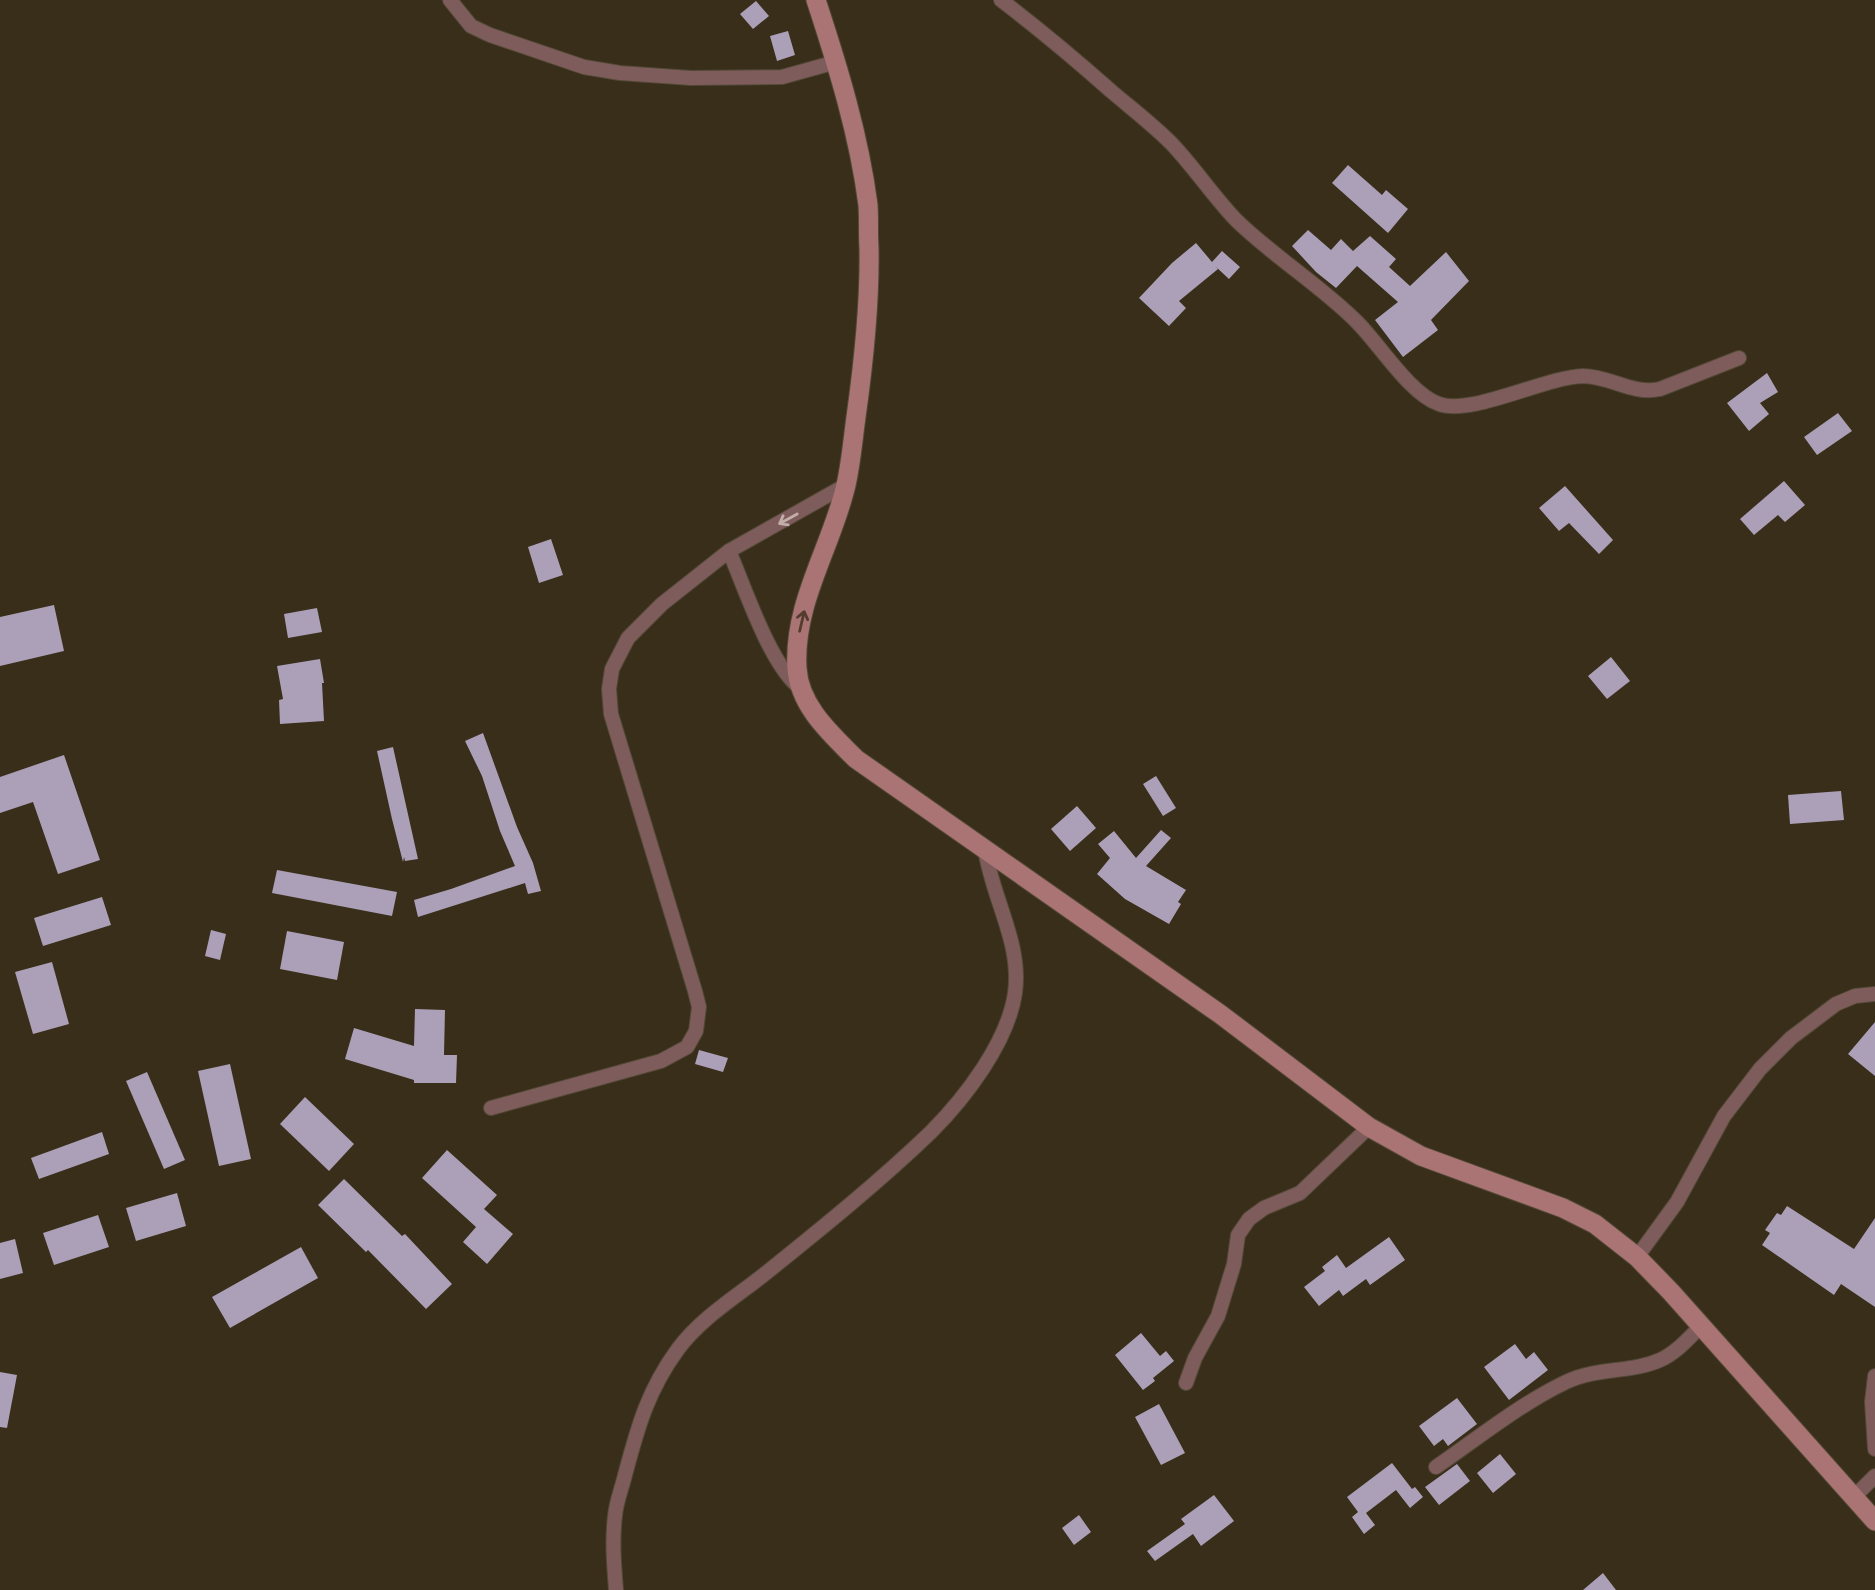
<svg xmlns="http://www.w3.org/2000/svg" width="1875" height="1590" viewBox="0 0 1875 1590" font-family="Raleway,sans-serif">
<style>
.building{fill:#aca0b8}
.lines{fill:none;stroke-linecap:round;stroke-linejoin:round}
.street-casing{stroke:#534936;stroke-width:16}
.secondary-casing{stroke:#534936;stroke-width:21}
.street{stroke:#7e5c5c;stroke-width:14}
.secondary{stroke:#aa7475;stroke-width:19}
.oneway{stroke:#c2aea8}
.oneway2{stroke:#533c2e}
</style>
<rect width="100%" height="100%" fill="#382e19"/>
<g class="building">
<path d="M756 1 769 16 753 29 740 14Z"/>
<path d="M788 31 795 55 777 61 770 36Z"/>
<path d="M1348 165 1382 195 1386 190 1408 209 1388 233 1332 183Z"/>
<path d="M1308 230 1331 250 1341 239 1353 251 1370 236 1396 259 1389 267 1410 286 1446 252 1469 281 1431 320 1438 330 1403 357 1375 320 1398 302 1357 266 1336 288 1316 272 1292 246Z"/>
<path d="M1196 243 1212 262 1222 251 1240 267 1229 279 1215 266 1218 269 1179 301 1186 308 1169 326 1139 298 1172 263Z"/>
<path d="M1767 373 1778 392 1760 403 1769 414 1749 431 1727 403Z"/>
<path d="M1838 413 1852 431 1817 455 1804 437Z"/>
<path d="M1784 481 1805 505 1785 522 1778 515 1754 535 1740 519Z"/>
<path d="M1565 486 1613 540 1599 554 1569 523 1559 531 1539 508Z"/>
<path d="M551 539 563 575 539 583 528 547Z"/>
<path d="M54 605 64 651 0 666V617Z"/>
<path d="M317 608 322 632 288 638 284 614Z"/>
<path d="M1611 657 1630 681 1607 699 1588 676Z"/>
<path d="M320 659 324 683H322L324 721 280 724 279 700 283 699 277 666Z"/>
<path d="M483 733 517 827 533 863 541 891 528 894 525 883 418 917 414 900 451 889 515 866 500 831 482 776 465 741Z"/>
<path d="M393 747 418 859 405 861 404 857 403 862 392 819 377 751Z"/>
<path d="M64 755 100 860 58 874 33 802 0 813V777Z"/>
<path d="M1156 776 1176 808 1163 816 1143 784Z"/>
<path d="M1841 791 1844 820 1790 824 1788 795Z"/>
<path d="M1077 806 1096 828 1070 851 1051 829Z"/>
<path d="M1161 830 1171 838 1146 866 1186 890 1178 902 1181 904 1169 924 1125 899 1097 874 1110 858 1098 844 1114 831 1136 858Z"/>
<path d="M277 870 397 892 392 916 272 893Z"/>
<path d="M102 897 111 925 43 946 34 918Z"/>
<path d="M211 930 226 934 220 960 205 956Z"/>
<path d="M287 931 344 942 337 980 280 969Z"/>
<path d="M52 962 69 1024 33 1034 15 972Z"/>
<path d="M415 1009 445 1010 444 1055H457L456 1083H414V1080L345 1059 354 1028 414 1046Z"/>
<path d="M1875 1022V1076L1848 1054Z"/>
<path d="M699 1050 728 1058 723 1072 695 1064Z"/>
<path d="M230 1064 251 1159 219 1166 198 1071Z"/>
<path d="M147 1072 185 1160 164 1169 126 1081Z"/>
<path d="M305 1097 354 1144 329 1171 280 1124Z"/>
<path d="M102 1132 109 1154 39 1179 31 1158Z"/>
<path d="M447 1150 497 1195 484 1209 513 1234 487 1264 463 1242 476 1227 422 1178Z"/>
<path d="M344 1179 402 1236 405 1234 452 1284 426 1309 368 1250 366 1252 318 1205Z"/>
<path d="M177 1193 186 1226 136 1241 126 1208Z"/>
<path d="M1787 1206 1854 1249 1875 1218V1307L1841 1284 1834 1295 1762 1245 1770 1233 1765 1230 1777 1213 1781 1215Z"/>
<path d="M98 1215 109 1247 54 1265 43 1233Z"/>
<path d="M1389 1237 1405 1260 1370 1285 1366 1279 1343 1296 1339 1290 1319 1306 1304 1287 1325 1271 1322 1267 1337 1255 1346 1268Z"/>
<path d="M15 1239 23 1273 0 1279V1243Z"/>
<path d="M301 1247 318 1278 230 1328 212 1297Z"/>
<path d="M1141 1333 1160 1356 1166 1351 1174 1361 1153 1378 1155 1381 1143 1390 1115 1355Z"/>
<path d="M1515 1344 1526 1359 1534 1352 1548 1370 1509 1400 1484 1367Z"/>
<path d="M0 1372 17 1375 7 1428 0 1427Z"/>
<path d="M1457 1398 1477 1424 1448 1446 1443 1439 1434 1446 1419 1426Z"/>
<path d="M1159 1404 1185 1453 1161 1465 1135 1417Z"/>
<path d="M1500 1454 1516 1474 1493 1493 1477 1473Z"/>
<path d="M1392 1463 1412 1489 1415 1487 1423 1497 1410 1508 1396 1490 1366 1513 1375 1525 1364 1534 1352 1517 1358 1512 1347 1497Z"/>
<path d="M1457 1464 1470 1481 1439 1505 1425 1487Z"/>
<path d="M1214 1495 1234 1521 1201 1546 1193 1534 1155 1561 1147 1551 1185 1524 1181 1519Z"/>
<path d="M1079 1515 1091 1532 1074 1545 1062 1528Z"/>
<path d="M1603 1573 1616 1590H1583Z"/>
</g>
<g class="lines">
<defs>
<g id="street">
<path d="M450 0 471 26 490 35 584 67 620 73 691 78 782 77 836 62"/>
<path d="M1001 0C1039 29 1075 59 1111 91 1131 108 1152 124 1171 143 1194 167 1213 196 1236 220 1274 257 1320 285 1357 322 1380 345 1410 394 1439 404 1471 416 1545 377 1583 376 1610 376 1632 395 1660 389L1739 358"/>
<path d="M729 551C745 588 770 665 800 688"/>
<path d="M491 1108 661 1061 687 1047 696 1031 699 1007 695 991 611 714 609 689 612 669 628 638 662 604 729 551 846 485"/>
<path d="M1637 1257 1677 1202 1724 1116 1760 1069 1791 1038 1836 1004 1855 996 1875 994"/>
<path d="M1875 1376 1872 1402 1875 1449"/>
<path d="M1186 1383 1195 1358 1218 1316 1234 1264 1238 1235 1249 1219 1264 1208 1300 1193 1369 1127"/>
<path d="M1436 1467C1478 1438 1520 1404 1566 1382 1597 1367 1631 1373 1660 1360 1676 1353 1689 1338 1701 1326"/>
<path d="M1854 1497 1875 1476"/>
<path d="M616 1590C614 1565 612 1541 615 1516 616 1502 622 1488 625 1475 638 1426 648 1390 678 1349 701 1318 736 1297 766 1273 822 1228 879 1182 931 1132 965 1098 1008 1042 1015 993 1022 943 992 898 985 849"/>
</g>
<path id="secondary" d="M816 0C838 67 859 135 868 205 869 219 868 234 869 248 870 305 864 360 856 417 853 439 851 463 846 485 832 546 793 603 797 668 799 706 831 734 856 759L1220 1014 1369 1127 1421 1156 1563 1208 1595 1224 1637 1257 1671 1292 1875 1521"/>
</defs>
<use href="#street" class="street-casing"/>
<use href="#secondary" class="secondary-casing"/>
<use href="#street" class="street"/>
<use href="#secondary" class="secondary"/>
</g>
<defs><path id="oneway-shaft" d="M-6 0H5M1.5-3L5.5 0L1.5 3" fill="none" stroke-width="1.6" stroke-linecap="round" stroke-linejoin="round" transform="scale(1.75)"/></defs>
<use class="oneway" href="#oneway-shaft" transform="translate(788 519) rotate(151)"/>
<use class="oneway2" href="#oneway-shaft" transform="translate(802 621) rotate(-77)"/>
</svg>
